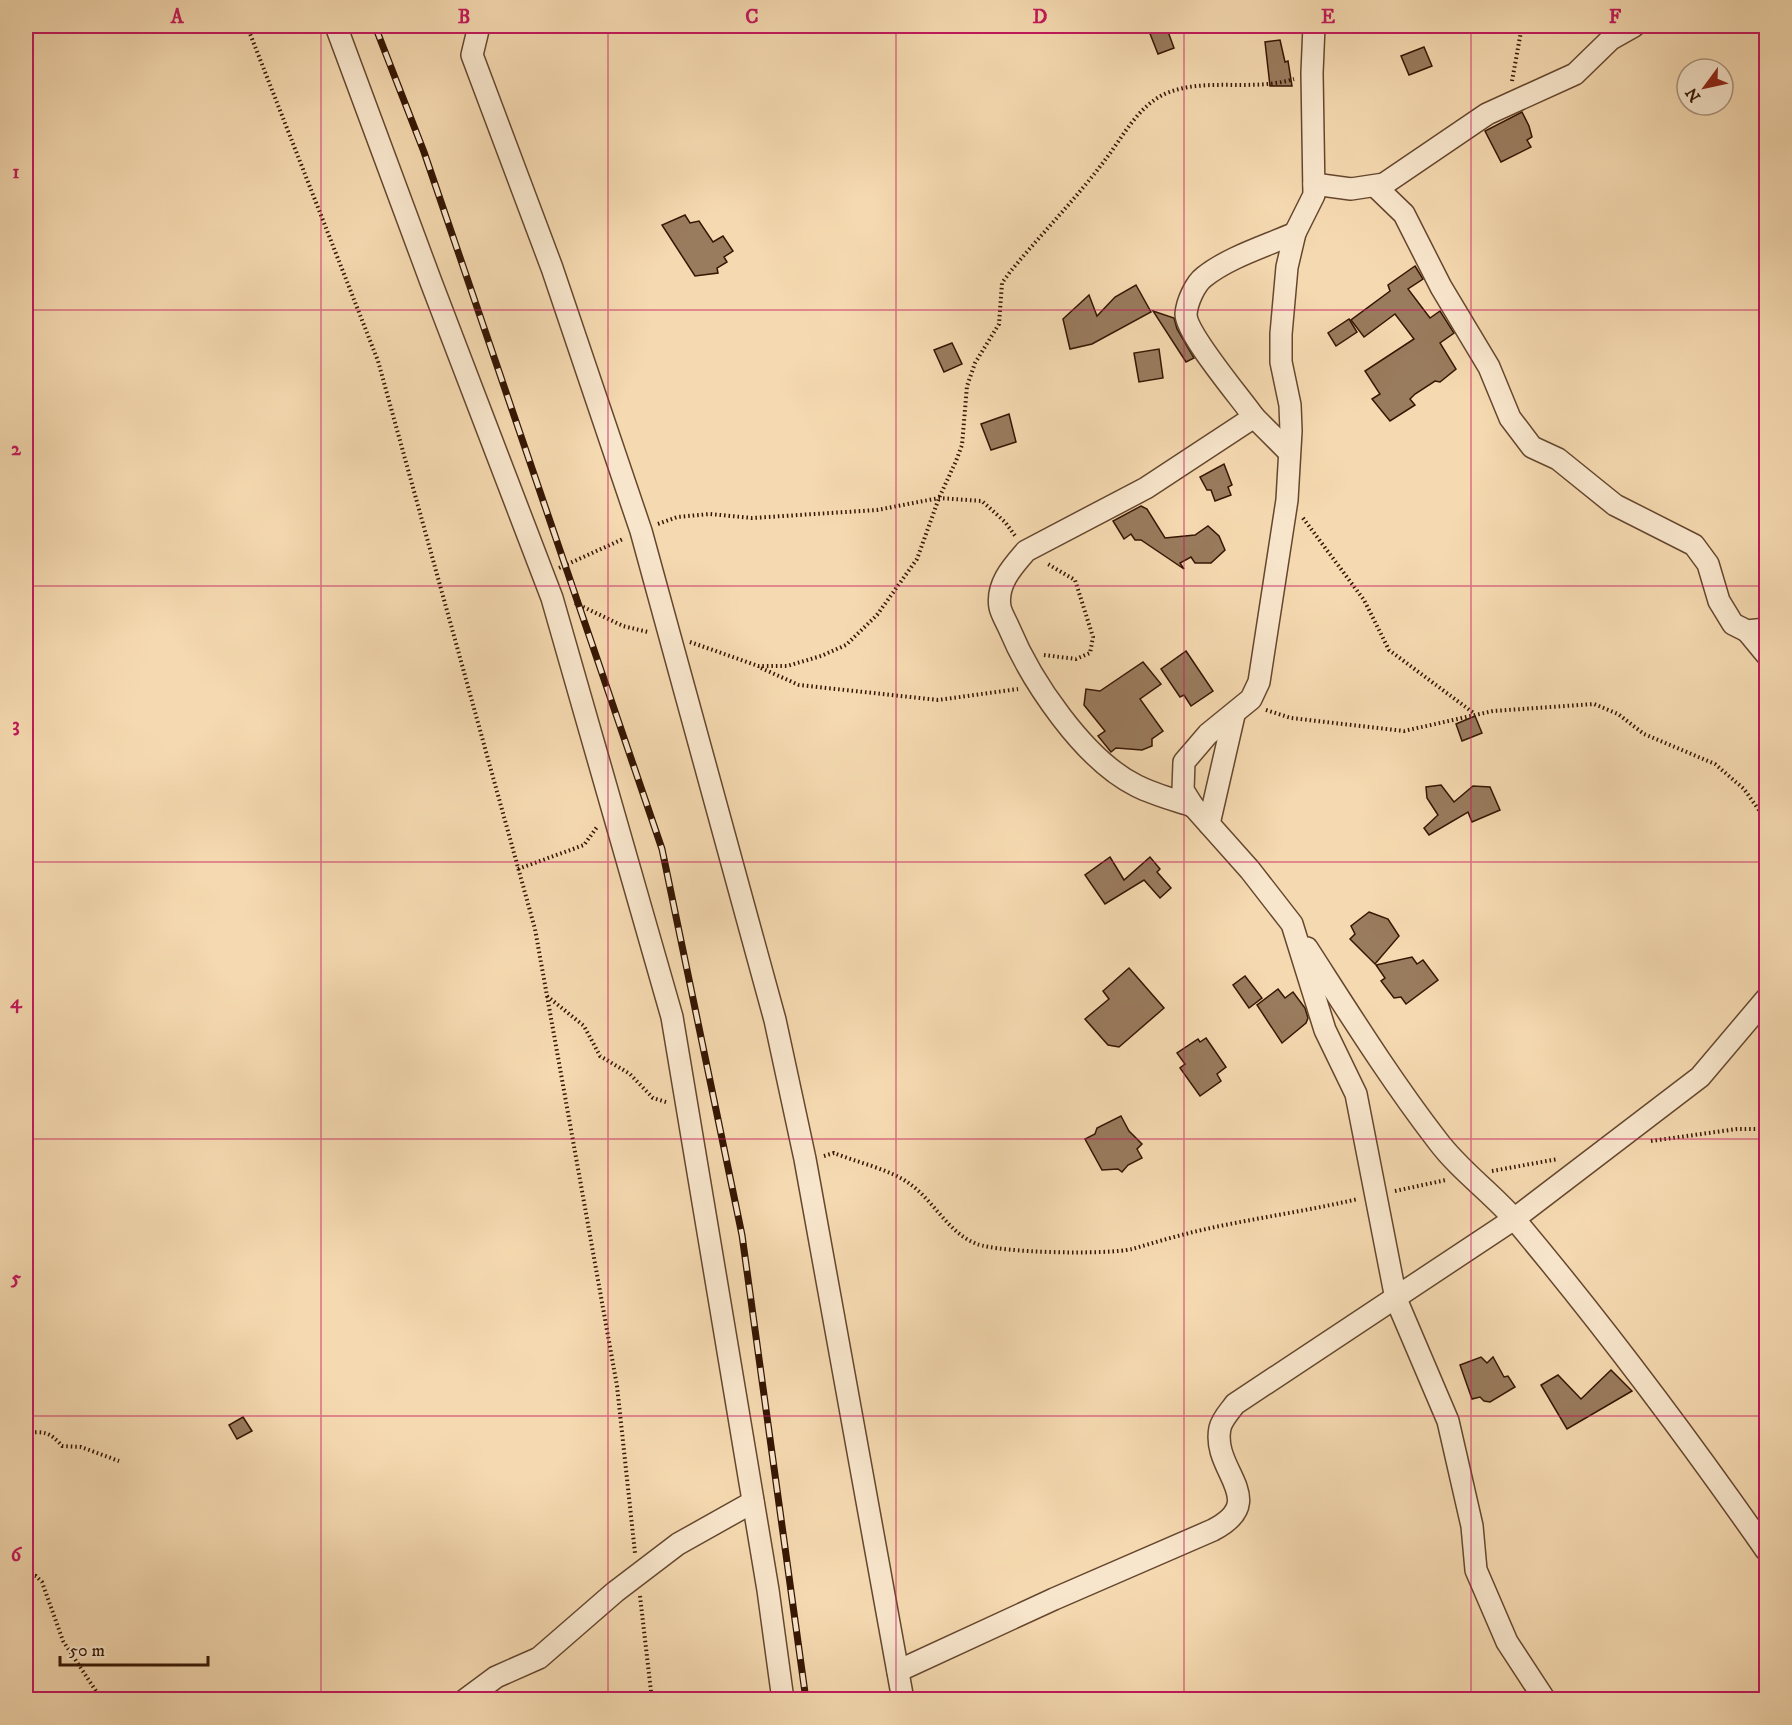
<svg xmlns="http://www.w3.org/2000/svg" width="1792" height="1725" viewBox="0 0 1792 1725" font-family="'IM FELL DW Pica',serif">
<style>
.building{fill:#997b5d;stroke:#351603;stroke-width:1.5}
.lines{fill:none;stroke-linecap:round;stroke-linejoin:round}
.minor-casing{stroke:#65472e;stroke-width:24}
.path{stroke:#351603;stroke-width:4;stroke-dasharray:1.5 3;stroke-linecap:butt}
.minor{stroke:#f8e6cc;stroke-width:21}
.rail-casing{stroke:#351603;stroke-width:7}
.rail{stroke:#f8e6cc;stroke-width:4.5;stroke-dasharray:14;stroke-linecap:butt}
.grid{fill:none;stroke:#c2185b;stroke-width:1.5;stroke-opacity:0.55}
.neatline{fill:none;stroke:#c2185b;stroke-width:2}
.grid-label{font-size:20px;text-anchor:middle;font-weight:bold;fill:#c2185b}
</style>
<rect width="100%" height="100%" fill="#f5d9b0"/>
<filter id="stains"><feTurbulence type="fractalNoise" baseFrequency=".00333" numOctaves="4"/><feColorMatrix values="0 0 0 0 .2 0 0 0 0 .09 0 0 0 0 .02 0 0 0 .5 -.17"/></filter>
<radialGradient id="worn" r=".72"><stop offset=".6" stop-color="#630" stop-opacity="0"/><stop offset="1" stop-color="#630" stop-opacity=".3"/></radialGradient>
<g class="building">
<path d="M1147 26H1166L1174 48 1158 54Z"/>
<path d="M1280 40 1285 62 1288 61 1292 86H1270L1265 42Z"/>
<path d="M1424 47 1432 66 1409 75 1401 56Z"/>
<path d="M1522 112 1529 126 1532 137 1527 140 1531 147 1501 162 1485 131Z"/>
<path d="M685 215 690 223 699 221 713 242 723 236 733 251 724 257 727 262 717 268 718 273 695 276 662 225Z"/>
<path d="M1415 266 1423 279 1408 289 1430 318 1440 311 1454 333 1440 343 1456 369 1440 382 1435 381 1415 394 1410 399 1415 405 1390 421 1372 399 1380 394 1365 371 1414 339 1395 314 1364 337 1351 320 1390 291 1388 285Z"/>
<path d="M1136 285 1151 312 1092 344 1070 349 1063 319 1089 295 1097 316 1115 297Z"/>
<path d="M1153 311 1174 318 1177 329 1194 358 1186 362Z"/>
<path d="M1349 319 1357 332 1336 346 1328 333Z"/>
<path d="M952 343 962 364 944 372 934 350Z"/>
<path d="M1159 349 1163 378 1139 382 1134 353Z"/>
<path d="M1009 414 1016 442 991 450 981 424Z"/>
<path d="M1224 464 1232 485 1228 487 1231 495 1215 501 1211 490H1207L1200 477Z"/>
<path d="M1141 506 1147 509 1165 538 1195 535 1208 526 1219 536 1225 550 1211 563H1195L1191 557 1180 563 1184 569 1141 540H1135L1131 534 1124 539 1113 521Z"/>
<path d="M1186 651 1213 691 1191 706 1184 695 1180 697 1161 669Z"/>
<path d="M1143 662 1161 684 1140 699 1163 731 1152 739V746L1142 750 1116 748 1111 752 1098 736 1105 731 1084 705 1086 689 1100 691Z"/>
<path d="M1475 716 1482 733 1462 741 1456 724Z"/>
<path d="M1441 785 1454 802 1473 786 1490 787 1500 810 1472 822 1468 812 1429 835 1424 828 1438 815 1427 798 1426 787Z"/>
<path d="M1110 857 1124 880 1150 857 1160 869 1157 872 1171 888 1160 898 1144 880 1105 904 1085 875Z"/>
<path d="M1369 912 1388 919 1399 936 1375 964 1350 939 1355 934 1351 926Z"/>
<path d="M1412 957 1417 964 1423 960 1438 980 1406 1004 1401 997 1394 998 1381 981 1385 978 1376 965Z"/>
<path d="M1129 968 1164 1008 1119 1047 1108 1045 1085 1019 1109 999 1103 991Z"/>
<path d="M1245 976 1262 998 1249 1008 1233 985Z"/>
<path d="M1278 989 1285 998 1293 992 1305 1008 1308 1018 1306 1023 1282 1043 1257 1005Z"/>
<path d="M1206 1038 1226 1067 1217 1074 1221 1081 1200 1096 1180 1068 1185 1064 1177 1053 1198 1039 1200 1042Z"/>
<path d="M1121 1116 1129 1131 1142 1144 1137 1149 1142 1158 1128 1165 1122 1172 1118 1169 1102 1170 1085 1139 1095 1134 1097 1128Z"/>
<path d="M1481 1357 1487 1363 1493 1357 1504 1377 1508 1376 1515 1387 1490 1402 1484 1401 1480 1397 1472 1399 1460 1365Z"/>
<path d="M1611 1370 1632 1391 1567 1429 1541 1385 1558 1375 1581 1399Z"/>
<path d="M243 1417 252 1431 237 1439 229 1425Z"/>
</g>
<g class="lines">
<defs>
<g id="minor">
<path d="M336 26 431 282 552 598 672 1017 768 1590 783 1700"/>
<path d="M479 26 472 55 552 268 641 531 775 1020 805 1159 903 1700"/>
<path d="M1314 26 1312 73 1314 195 1295 233 1287 267 1281 334V362L1290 405 1291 431 1287 500 1259 682 1251 699 1208 734 1184 762 1183 790 1193 806 1250 870 1292 924 1325 1030 1356 1094 1396 1299 1448 1421 1472 1526 1476 1570 1507 1642 1545 1700"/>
<path d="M1314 184 1351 189 1384 184 1487 114 1575 74 1611 39 1634 26"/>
<path d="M1375 186 1404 214 1441 287 1489 367 1510 418 1532 447 1558 459 1615 505 1694 545 1708 564 1719 601 1733 624 1747 631 1766 629"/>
<path d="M1254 417C1240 397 1186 334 1186 314 1187 302 1195 284 1204 277 1229 257 1266 246 1295 233"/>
<path d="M1747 631 1766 654"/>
<path d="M1193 806C1175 800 1155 795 1137 786 1084 760 1031 681 1009 628 1006 621 1001 613 1000 607 996 584 1013 566 1026 551L1146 488 1254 417 1289 452"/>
<path d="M1209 824 1234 715"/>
<path d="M1307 948C1349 1013 1390 1079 1437 1140 1460 1171 1491 1192 1516 1221 1604 1326 1687 1437 1766 1550"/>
<path d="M898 1671 1054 1599 1213 1530C1271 1500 1211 1471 1220 1428 1222 1419 1230 1411 1235 1404L1514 1219 1700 1077 1766 999"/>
<path d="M465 1700 496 1677 539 1658 615 1592 678 1544 753 1502"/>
</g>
</defs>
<use href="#minor" class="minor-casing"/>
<g class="path">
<path d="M247 26 378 361 535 929 617 1386 635 1553"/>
<path d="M1512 81 1522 26"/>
<path d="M1303 518 1364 600 1389 650 1475 714"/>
<path d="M658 524 677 517 710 514 752 518 877 510 939 498 982 501 1005 522 1016 537"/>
<path d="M559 568 623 539"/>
<path d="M575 603 623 626 648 632"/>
<path d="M690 642 758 666H787L821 656 846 645 877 615 917 559 939 498 956 461 962 445 967 386 975 363 999 324 1002 283 1010 272C1041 234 1076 199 1105 160 1123 137 1138 105 1167 93 1207 77 1252 92 1294 79"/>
<path d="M1044 655 1076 659 1090 653 1093 637 1075 580 1046 563"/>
<path d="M761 668 799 685 938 700 1018 689"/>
<path d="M1266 710 1291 718 1404 731 1493 711 1594 704 1618 714 1644 734 1715 764 1744 789 1766 820"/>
<path d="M518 869 584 845 597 827"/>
<path d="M547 996 584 1026 600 1056 630 1074 653 1098 666 1102"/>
<path d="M1651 1141 1737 1129H1766"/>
<path d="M824 1156 834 1153C856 1162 892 1170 910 1184 935 1202 948 1233 977 1244 1000 1253 1108 1255 1132 1249 1159 1241 1187 1233 1215 1227 1263 1217 1311 1210 1358 1199"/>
<path d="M1492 1171 1558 1159"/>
<path d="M1395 1191 1446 1180"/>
<path d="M26 1433C44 1431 50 1432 62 1446L81 1447 119 1461"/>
<path d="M26 1574 36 1576 42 1582 63 1641 102 1700"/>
<path d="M640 1596 652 1700"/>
</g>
<use href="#minor" class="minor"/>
<defs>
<path id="rail" d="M375 26 424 152 662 849 742 1235 806 1700"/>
</defs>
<use href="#rail" class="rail-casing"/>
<use href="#rail" class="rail"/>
</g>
<path class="grid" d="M321 26V1700M608 26V1700M896 26V1700M1184 26V1700M1471 26V1700M26 310H1766M26 586H1766M26 862H1766M26 1139H1766M26 1416H1766"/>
<rect width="1792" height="1725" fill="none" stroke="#f5d9b0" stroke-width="66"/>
<g transform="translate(1705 87) rotate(237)"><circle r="28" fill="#f8e6cc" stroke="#aa937c" stroke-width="1.5"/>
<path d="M0-4.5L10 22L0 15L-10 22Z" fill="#8f2418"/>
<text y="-9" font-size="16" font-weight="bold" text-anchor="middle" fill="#351603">N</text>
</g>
<path d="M60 1656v9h148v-9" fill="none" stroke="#351603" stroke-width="3"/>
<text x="69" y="1656" font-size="18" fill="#351603" stroke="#f8e6cc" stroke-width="4.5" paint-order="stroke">50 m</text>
<rect x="33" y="33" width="1726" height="1659" class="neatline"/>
<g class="grid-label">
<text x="177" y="23">A</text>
<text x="464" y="23">B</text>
<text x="752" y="23">C</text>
<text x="1040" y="23">D</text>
<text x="1328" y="23">E</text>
<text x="1615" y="23">F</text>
<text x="16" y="178">1</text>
<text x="16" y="455">2</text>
<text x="16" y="731">3</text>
<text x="16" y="1008">4</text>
<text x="16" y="1284">5</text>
<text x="16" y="1561">6</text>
</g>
<rect width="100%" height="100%" filter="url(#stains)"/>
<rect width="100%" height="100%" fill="url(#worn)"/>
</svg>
